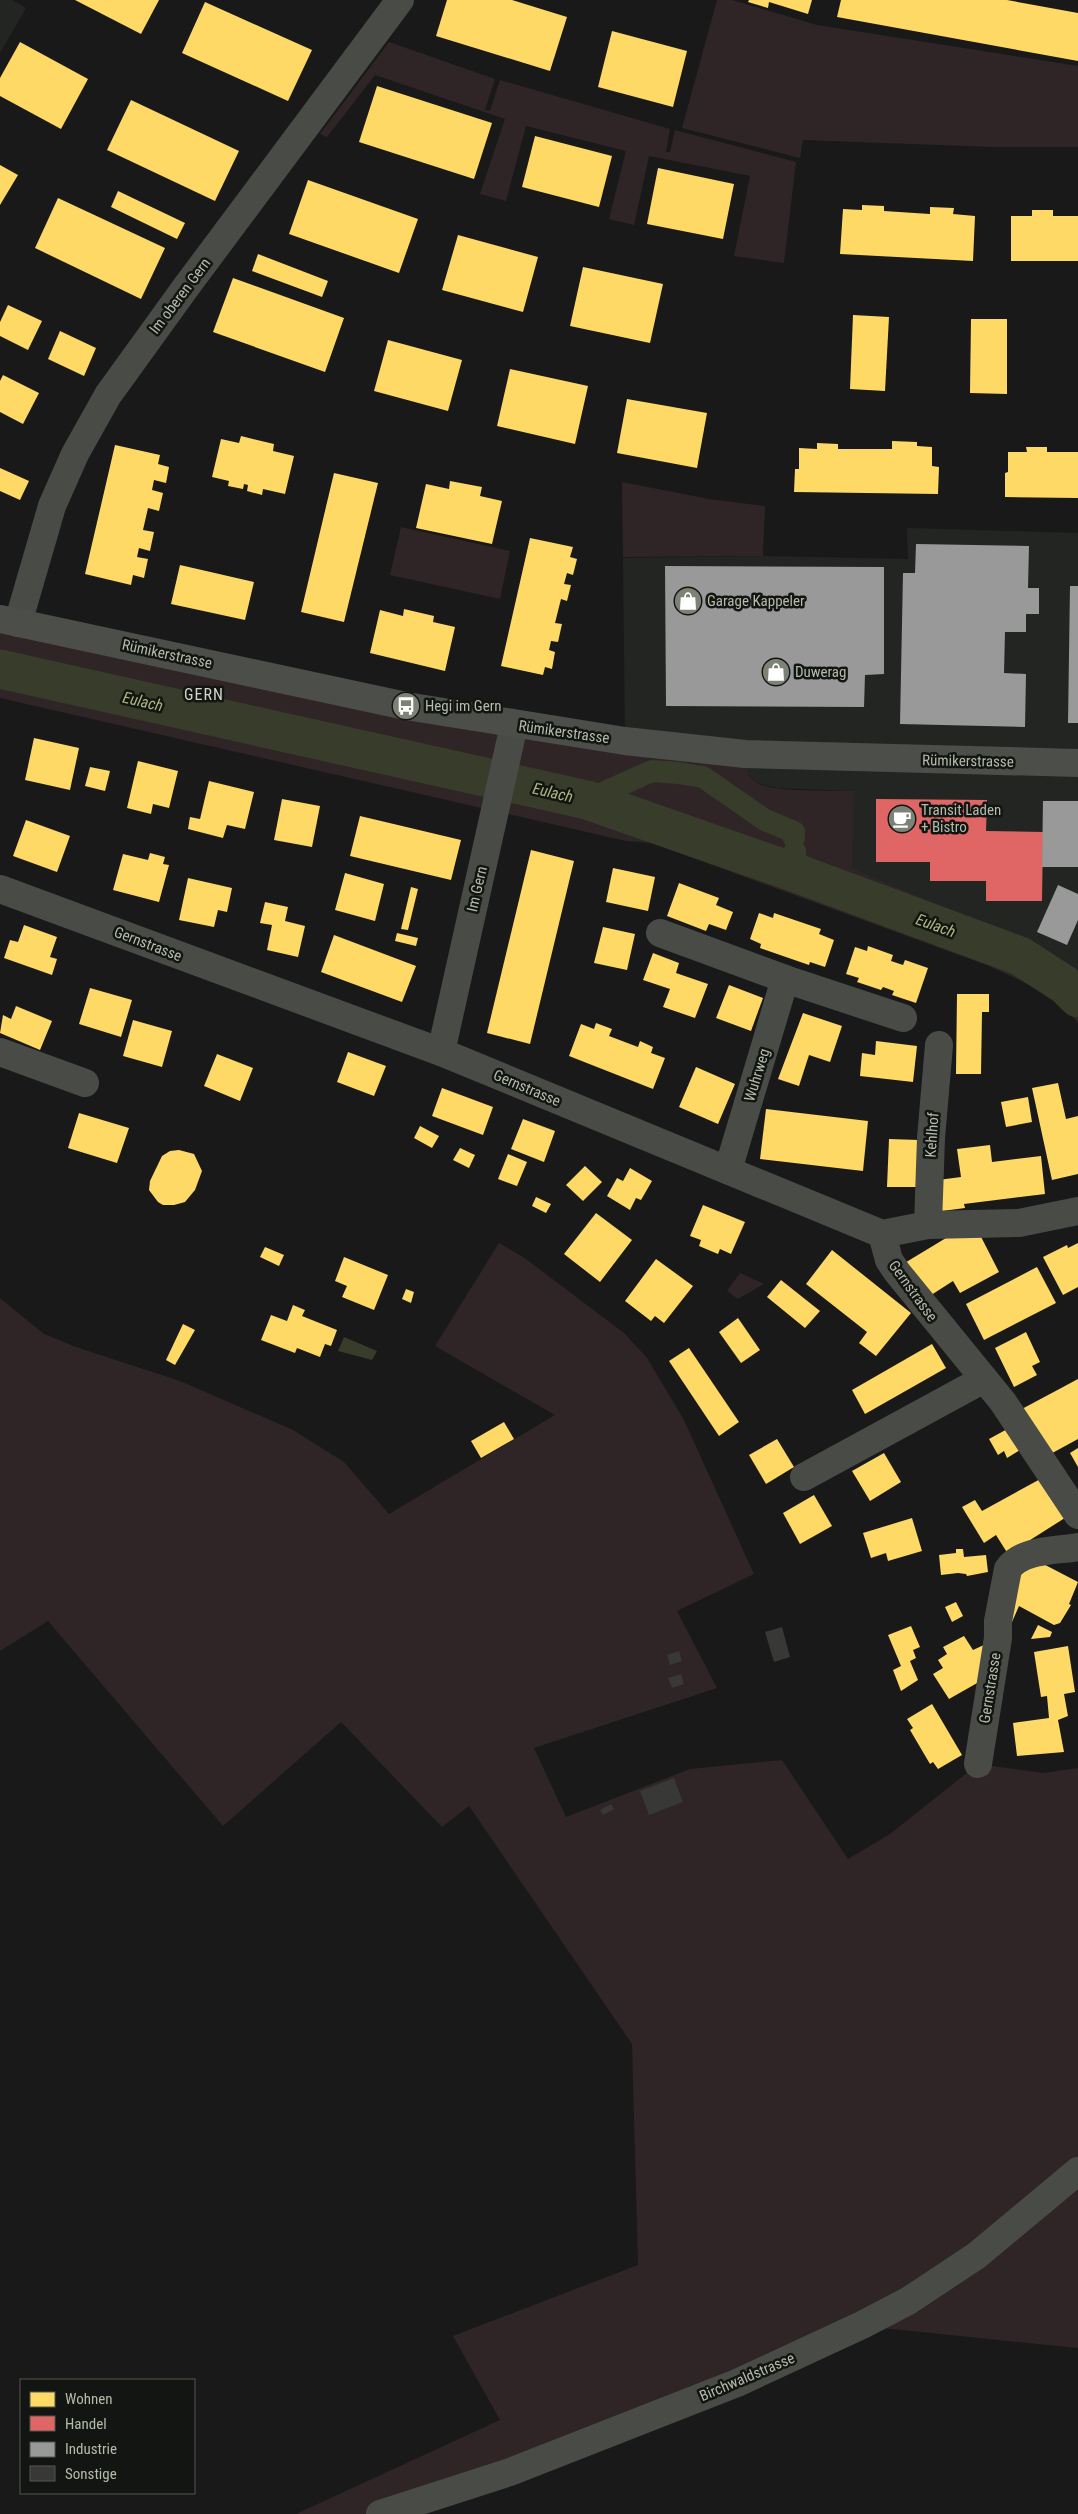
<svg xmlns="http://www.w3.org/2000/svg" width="1078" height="2514" viewBox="0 0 1078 2514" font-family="'Roboto Condensed',sans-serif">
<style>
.built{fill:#232523}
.green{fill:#2f2526}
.water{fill:#383c2a}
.homes{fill:#ffd966}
.shops{fill:#e06666}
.industry{fill:#999}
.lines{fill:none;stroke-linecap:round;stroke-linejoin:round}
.canal{stroke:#383c2a;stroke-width:22}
.river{stroke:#383c2a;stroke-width:39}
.building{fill:#383836}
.minor{stroke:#494c46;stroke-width:28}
.major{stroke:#4c4e4a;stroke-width:28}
.labels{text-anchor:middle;stroke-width:5;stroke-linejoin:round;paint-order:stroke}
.street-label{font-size:15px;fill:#b3bba9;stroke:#131513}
.poi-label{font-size:15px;fill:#b3bba9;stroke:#131513;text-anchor:start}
.neighbourhood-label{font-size:16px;letter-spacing:1px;fill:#d0d6ca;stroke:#131513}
.water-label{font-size:16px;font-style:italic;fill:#aab87e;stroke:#131513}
</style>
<rect width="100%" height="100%" fill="#191919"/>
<g class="built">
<path d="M0 0H12L26 8 0 53Z"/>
<path d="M907 528 1078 533V972L1051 952 851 868 853 791 777 788 756 783 745 769V754L625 741 623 558 763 556 908 559Z"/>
</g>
<g class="green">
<path d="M717 0H732L817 25 1078 66V147H992L803 140 800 158 682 128Z"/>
<path d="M389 42 495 79 485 110 490 111 500 80 670 129 666 152H670L675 130 796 162 784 263 734 256 750 176 649 156 634 225 609 219 626 151 526 126 506 201 480 194 505 119 375 75 327 137 320 134Z"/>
<path d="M622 482 709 499 765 506 763 556 623 557Z"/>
<path d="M401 527 510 551 500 599 390 575Z"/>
<path d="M0 619 745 754C745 765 746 775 756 782 770 793 834 790 854 791L852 868 1051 952 1078 972V1023C1054 995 1022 981 989 966L652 843 626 841 0 698Z"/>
<path d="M499 1243 526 1259 624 1333 647 1358 684 1420 754 1574 677 1611 717 1688 534 1748 566 1817 690 1769 782 1760 848 1859 890 1834 978 1764 1043 1773 1078 1768V2348L862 2326 380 2514H296L500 2420 453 2336 638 2265 632 2044 469 1806 442 1827 341 1722 223 1826 48 1621 0 1651V1298L44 1334 76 1347 180 1381 293 1430 344 1462 389 1514 555 1415 435 1346Z"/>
<path d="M740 1273 764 1284 738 1299 727 1291Z"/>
</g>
<path class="water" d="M344 1337 377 1351 372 1360 338 1351Z"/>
<g class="homes">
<path d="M75 0H159L141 34Z"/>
<path d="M447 0H512L567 17 550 71 436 36Z"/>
<path d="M749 0H812L808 14 769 2 768 8 748 2Z"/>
<path d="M841 0H1007L1078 13V61L837 17Z"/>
<path d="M205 2 312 50 288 101 182 53Z"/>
<path d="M612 31 687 51 673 107 598 87Z"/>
<path d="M20 42 88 79 61 129 0 96V78Z"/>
<path d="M377 86 492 123 474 179 359 142Z"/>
<path d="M131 100 239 151 215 201 107 150Z"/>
<path d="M535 136 612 156 599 207 522 187Z"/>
<path d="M0 165 18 175 0 205Z"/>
<path d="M658 168 734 184 723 239 647 224Z"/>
<path d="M308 180 418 219 399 273 289 234Z"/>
<path d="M118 191 185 223 177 239 111 207Z"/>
<path d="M58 198 165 248 141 299 35 248Z"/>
<path d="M862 205 884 206V211L930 214V207L954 208 953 214 975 216 973 261 840 254 843 209 862 210Z"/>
<path d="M1032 210H1053V216H1078V261H1011V216H1032Z"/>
<path d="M458 235 538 257 523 312 442 290Z"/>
<path d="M258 254 328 281 322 297 252 271Z"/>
<path d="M583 267 663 284 650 343 570 326Z"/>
<path d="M233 278 344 318 325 372 213 332Z"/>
<path d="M8 305 42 321 28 350 0 336V322Z"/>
<path d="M853 315 889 317 885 391 850 389Z"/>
<path d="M971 319H1007V394L970 393Z"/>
<path d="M60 331 96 348 84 376 48 359Z"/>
<path d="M388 340 462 360 448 411 374 391Z"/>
<path d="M510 369 588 386 575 444 497 426Z"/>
<path d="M3 375 39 393 23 424 0 412V381Z"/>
<path d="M627 399 707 413 697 468 617 453Z"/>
<path d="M241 436 274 444 273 451 294 456 285 494 263 489 262 495 247 491 248 485 244 484 243 489 228 486 229 481 212 477 221 439 239 443Z"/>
<path d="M892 441 917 442V446L932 447V466L939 467 938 494 794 492 795 469H799V448L817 449V443L838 444V449H892Z"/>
<path d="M115 445 160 455 158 464 169 467 166 483 154 480 152 490 163 493 159 511 148 508 143 530 154 532 150 551 139 548 137 557 148 559 144 578 133 575 131 585 85 574Z"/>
<path d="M1026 447H1047V452H1078V498L1005 497V473L1008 472V452H1027Z"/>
<path d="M0 468 29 481 20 500 0 491Z"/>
<path d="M334 473 378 483 344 622 301 612Z"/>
<path d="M450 481 482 487 480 496 502 501 492 544 416 528 426 484 449 489Z"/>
<path d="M530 538 573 547 570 557 577 559 573 575 567 573 564 584 571 585 567 601 561 599 555 623 562 624 558 642 551 641 549 650 555 652 552 669 545 667 543 675 501 666Z"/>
<path d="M180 565 254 582 245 620 171 604Z"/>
<path d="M404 609 434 616 433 622 455 627 445 671 370 653 380 610 403 616Z"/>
<path d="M34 738 79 748 70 790 25 780Z"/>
<path d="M138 761 178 771 169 808 153 804 151 814 127 808Z"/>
<path d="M90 767 110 771 105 791 85 786Z"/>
<path d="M209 781 254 792 245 829 227 825 223 838 188 829 190 817 200 819Z"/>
<path d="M282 799 320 806 312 847 274 840Z"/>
<path d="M360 816 461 840 451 880 350 856Z"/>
<path d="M26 820 70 836 57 872 13 856Z"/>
<path d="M531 850 574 861 530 1044 487 1033Z"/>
<path d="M150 853 165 857 163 864 169 865 159 902 113 890 123 854 148 860Z"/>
<path d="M613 868 655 877 648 911 606 902Z"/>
<path d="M345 873 384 884 375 921 335 910Z"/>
<path d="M188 878 232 888 227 912 218 910 214 927 179 920Z"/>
<path d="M679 883 719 898 716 905 733 912 726 930 709 924 706 931 667 916Z"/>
<path d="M411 887 418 889 408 930 401 929Z"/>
<path d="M265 902 288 907 285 921 305 926 298 957 267 950 272 925 260 923Z"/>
<path d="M759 913 773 918 774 913 821 929 819 934 834 940 825 967 810 962 809 965 760 948 761 944 750 939Z"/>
<path d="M24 925 57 937 50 957 57 959 52 975 4 958 10 940 18 942Z"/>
<path d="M603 927 635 934 627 970 594 963Z"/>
<path d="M397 933 418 938 416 946 395 941Z"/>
<path d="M334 935 416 966 402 1002 321 972Z"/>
<path d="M868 946 893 955 891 961 903 965 905 960 928 968 916 1003 892 995 894 991 883 987 881 990 857 982 859 978 846 974 855 947 867 951Z"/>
<path d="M653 953 679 963 676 973 708 984 695 1018 663 1007 670 989 643 980Z"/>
<path d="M729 985 763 998 751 1031 716 1018Z"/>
<path d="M90 988 132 1000 121 1037 79 1024Z"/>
<path d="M957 994H989V1012H982L981 1074H956Z"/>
<path d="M16 1006 52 1021 40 1050 0 1033 3 1015 11 1019Z"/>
<path d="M803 1013 842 1026 830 1062 809 1055 799 1086 778 1079Z"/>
<path d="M133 1020 172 1031 162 1067 123 1056Z"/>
<path d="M596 1023 612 1029 609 1036 638 1047 640 1041 653 1047 651 1053 665 1058 653 1089 569 1056 581 1024 594 1029Z"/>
<path d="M876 1041 917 1046 913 1082 860 1076 862 1053 875 1055Z"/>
<path d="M348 1052 386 1066 374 1096 337 1082Z"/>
<path d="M217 1054 253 1068 240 1101 204 1086Z"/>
<path d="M696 1067 735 1084 718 1124 679 1107Z"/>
<path d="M1058 1083 1066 1119 1078 1116V1174L1052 1180 1032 1088Z"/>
<path d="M442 1088 493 1107 483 1135 432 1116Z"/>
<path d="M1028 1097 1032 1122 1006 1127 1001 1102Z"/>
<path d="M766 1109 868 1121 863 1171 760 1159Z"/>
<path d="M79 1113 129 1128 117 1163 68 1148Z"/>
<path d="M523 1119 555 1131 544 1162 511 1149Z"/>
<path d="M420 1126 439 1136 432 1148 414 1138Z"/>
<path d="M889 1139 919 1140 917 1187H887Z"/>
<path d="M990 1145 992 1162 1041 1156 1045 1194 964 1204 965 1208 942 1211 938 1180 961 1177 957 1149Z"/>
<path d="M460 1148 475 1155 469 1168 453 1160Z"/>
<path d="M179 1150 194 1154 202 1171 195 1190 185 1202 174 1205H163L158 1202 149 1190 150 1181 162 1156 170 1151Z"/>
<path d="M508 1154 527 1162 517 1186 498 1179Z"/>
<path d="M585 1166 602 1182 583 1201 566 1185Z"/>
<path d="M630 1168 652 1181 641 1200 636 1198 630 1210 607 1196 617 1178 623 1181Z"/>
<path d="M536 1197 551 1204 546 1213 532 1206Z"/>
<path d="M703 1205 745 1222 731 1254 720 1249 718 1254 699 1246 701 1240 690 1236Z"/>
<path d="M596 1213 632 1240 600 1282 564 1254Z"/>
<path d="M975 1225 999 1272 960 1293 953 1281 925 1299 903 1264 946 1238Z"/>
<path d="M1078 1243V1287L1063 1295 1043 1257 1067 1245 1068 1248Z"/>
<path d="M265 1247 284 1255 279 1266 260 1257Z"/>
<path d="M832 1250 911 1313 876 1356 859 1343 867 1332 806 1284Z"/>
<path d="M344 1257 388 1275 374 1310 342 1297 347 1286 335 1281Z"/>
<path d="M656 1259 693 1286 664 1323 655 1316 651 1321 625 1301Z"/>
<path d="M1037 1267 1056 1303 984 1340 966 1304Z"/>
<path d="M781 1280 820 1311 805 1328 767 1297Z"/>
<path d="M406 1289 414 1292 411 1303 402 1299Z"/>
<path d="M293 1305 305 1310 302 1316 337 1330 331 1346 325 1344 320 1357 297 1348 295 1353 261 1340 271 1315 287 1321Z"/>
<path d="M738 1318 760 1350 741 1363 719 1332Z"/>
<path d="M183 1324 195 1330 175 1365 166 1360Z"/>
<path d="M1026 1332 1040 1362 1032 1366 1037 1375 1014 1387 995 1348Z"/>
<path d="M932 1344 946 1368 865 1414 852 1390Z"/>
<path d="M689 1348 739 1422 719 1436 669 1361Z"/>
<path d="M1078 1379V1439L1045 1457 1020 1410Z"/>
<path d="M504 1422 514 1439 481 1458 471 1441Z"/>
<path d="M1011 1427 1023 1448 1007 1458 1004 1451 998 1455 989 1439Z"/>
<path d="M777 1439 794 1467 766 1484 749 1455Z"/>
<path d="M1078 1448V1467L1070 1453Z"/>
<path d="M884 1453 901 1482 870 1501 852 1471Z"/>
<path d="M1044 1477 1068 1516 1008 1554 996 1535 984 1543 962 1507 975 1500 982 1511Z"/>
<path d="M814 1495 832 1526 800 1544 783 1513Z"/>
<path d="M912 1518 922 1551 888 1561 886 1553 871 1558 863 1533Z"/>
<path d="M956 1549H963L964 1557 986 1555 988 1572 967 1576 966 1574 958 1573 941 1575 939 1555 956 1553Z"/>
<path d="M1028 1556 1078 1582 1069 1604 1071 1605 1060 1623 1054 1625 1019 1606 1012 1622 1001 1618Z"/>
<path d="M956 1602 963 1616 952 1622 945 1607Z"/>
<path d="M1038 1625 1052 1632 1050 1637 1031 1639Z"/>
<path d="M911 1626 920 1647 913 1650 916 1658 910 1661 918 1680 901 1691 893 1670 901 1666 888 1635Z"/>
<path d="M964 1636 973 1650 986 1644 979 1682 949 1699 933 1674 943 1668 938 1660 947 1654 943 1647Z"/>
<path d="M1068 1646 1075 1692 1064 1694 1068 1716 1058 1720 1064 1752 1017 1756 1013 1723 1049 1718 1047 1696 1041 1697 1034 1652Z"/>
<path d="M932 1704 962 1755 938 1769 933 1762 930 1764 910 1730 913 1728 907 1719Z"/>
</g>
<path class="shops" d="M876 799 987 800 986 831 1043 832 1042 901H986V881H930V862H876Z"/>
<g class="industry">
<path d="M916 544 1029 546 1028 588H1039V614H1026V632H1005L1004 673 1026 674 1025 727 900 724 903 573H915Z"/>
<path d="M665 566 884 567V674L865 675 864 707 666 706Z"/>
<path d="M1070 586H1078V723H1068Z"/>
<path d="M1043 801H1078V867H1042Z"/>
<path d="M1058 885 1078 894V920L1067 945 1037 932Z"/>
</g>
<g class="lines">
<g class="canal">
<path d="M587 800 652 771 678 773 703 777 765 820 794 832V838"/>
<path d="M795 851 796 873"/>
</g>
<path class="river" d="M0 669 587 800 796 873 1020 956 1065 985 1078 998"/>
</g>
<g class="building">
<path d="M782 1627 790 1657 774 1662 765 1632Z"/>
<path d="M679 1651 682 1661 670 1665 667 1655Z"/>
<path d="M681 1674 684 1684 672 1688 668 1678Z"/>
<path d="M674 1778 683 1802 649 1815 640 1791Z"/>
<path d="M611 1804 614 1809 603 1815 600 1810Z"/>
</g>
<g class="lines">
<g class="minor">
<path d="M18 623 52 506 75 454 108 395 186 287 400 0"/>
<path d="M0 889 441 1052 882 1234"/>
<path d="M660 933 785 979"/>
<path d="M0 1052 85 1083"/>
<path d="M441 1052 514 725"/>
<path d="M728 1170 785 979 903 1018"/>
<path d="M928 1225 931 1138 939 1045"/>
<path d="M882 1234 889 1260 897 1272 1003 1402 1078 1515"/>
<path d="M882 1234 928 1225 1019 1223 1078 1211"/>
<path d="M804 1477 984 1379"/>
<path d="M978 1764 998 1638V1621L1008 1569C1022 1549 1056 1551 1078 1547"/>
<path d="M380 2514 510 2472 737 2383 862 2325 908 2301 976 2256 1078 2171"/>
</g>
<path class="major" d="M0 619 406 706 625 741 745 754 1078 763"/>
</g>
<defs>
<symbol id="shop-disc" viewBox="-11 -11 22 22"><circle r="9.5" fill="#7d8277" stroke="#131513"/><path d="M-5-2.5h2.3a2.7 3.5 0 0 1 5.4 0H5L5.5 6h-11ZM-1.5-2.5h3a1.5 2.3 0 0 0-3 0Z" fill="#fff"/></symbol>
<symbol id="bus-disc" viewBox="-11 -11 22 22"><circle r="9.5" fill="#7d8277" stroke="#131513"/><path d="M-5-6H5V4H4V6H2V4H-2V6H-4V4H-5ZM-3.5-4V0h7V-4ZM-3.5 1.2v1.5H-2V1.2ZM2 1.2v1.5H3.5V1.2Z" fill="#fff"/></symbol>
<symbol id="cafe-disc" viewBox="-11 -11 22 22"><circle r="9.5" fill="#7d8277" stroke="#131513"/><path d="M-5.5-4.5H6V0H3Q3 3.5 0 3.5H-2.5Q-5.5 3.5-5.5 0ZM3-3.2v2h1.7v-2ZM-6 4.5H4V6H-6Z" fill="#fff"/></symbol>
</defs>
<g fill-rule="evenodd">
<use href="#shop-disc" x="672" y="585" width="32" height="32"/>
<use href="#shop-disc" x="760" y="656" width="32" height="32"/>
<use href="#bus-disc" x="390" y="690" width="32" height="32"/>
<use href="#cafe-disc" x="886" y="803" width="32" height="32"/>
</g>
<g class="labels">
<g class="street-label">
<text transform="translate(180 296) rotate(-53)" y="5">Im oberen Gern</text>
<text transform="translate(167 654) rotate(12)" y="5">Rümikerstrasse</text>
<text transform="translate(564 732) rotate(8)" y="5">Rümikerstrasse</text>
<text transform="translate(968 761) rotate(1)" y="5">Rümikerstrasse</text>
<text transform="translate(477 889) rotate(-77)" y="5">Im Gern</text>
<text transform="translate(148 944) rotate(21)" y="5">Gernstrasse</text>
<text transform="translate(757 1075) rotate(-73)" y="5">Wuhrweg</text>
<text transform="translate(527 1088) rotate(23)" y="5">Gernstrasse</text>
<text transform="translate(932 1135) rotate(-86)" y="5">Kehlhof</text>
<text transform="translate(913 1291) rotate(54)" y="5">Gernstrasse</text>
<text transform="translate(990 1688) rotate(-81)" y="5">Gernstrasse</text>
<text transform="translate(747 2377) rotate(-23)" y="5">Birchwaldstrasse</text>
</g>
<g class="poi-label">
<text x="707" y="606">Garage Kappeler</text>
<text x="795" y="677">Duwerag</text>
<text x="425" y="711">Hegi im Gern</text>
<text x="921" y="815">Transit Laden<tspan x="921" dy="17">+ Bistro</tspan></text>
</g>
<g class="neighbourhood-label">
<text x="204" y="700">GERN</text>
</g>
<g class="water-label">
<text transform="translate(143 701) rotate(13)" y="6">Eulach</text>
<text transform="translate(553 792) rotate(13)" y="6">Eulach</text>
<text transform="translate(936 925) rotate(20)" y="6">Eulach</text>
</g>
</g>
<rect x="20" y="2379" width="175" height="115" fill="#131513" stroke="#53574f"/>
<rect x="30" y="2392" width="25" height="15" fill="#ffd966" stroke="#53574f"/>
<text x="65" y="2404" font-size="15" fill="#b3bba9">Wohnen</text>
<rect x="30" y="2416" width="25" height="15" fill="#e06666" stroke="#53574f"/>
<text x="65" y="2429" font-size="15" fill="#b3bba9">Handel</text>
<rect x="30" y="2442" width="25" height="15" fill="#999999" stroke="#53574f"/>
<text x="65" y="2454" font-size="15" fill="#b3bba9">Industrie</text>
<rect x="30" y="2466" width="25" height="15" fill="#383836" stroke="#53574f"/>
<text x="65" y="2479" font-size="15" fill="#b3bba9">Sonstige</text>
</svg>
